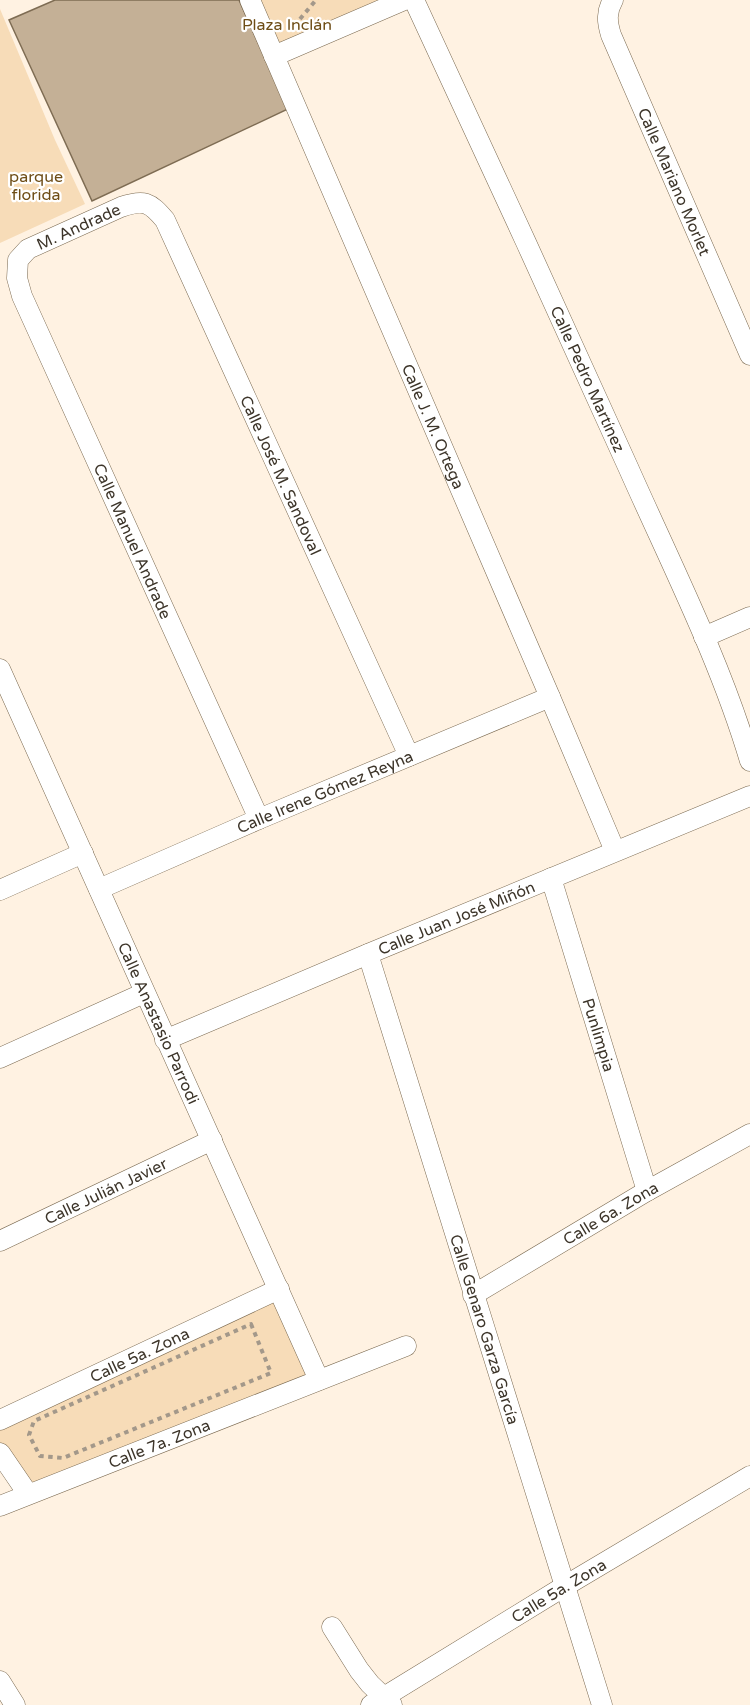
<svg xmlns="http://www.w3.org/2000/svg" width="750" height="1705" viewBox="0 0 750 1705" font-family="'Varela Round',sans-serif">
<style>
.green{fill:#f7dcb8}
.building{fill:#c4b096;stroke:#7e6c53;stroke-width:1.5}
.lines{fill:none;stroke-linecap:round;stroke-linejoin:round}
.street-casing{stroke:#7a6950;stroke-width:21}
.path{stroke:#a3988a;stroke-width:4;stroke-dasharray:4.5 4.5;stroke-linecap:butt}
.street{stroke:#fff;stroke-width:20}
.labels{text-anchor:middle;stroke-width:4.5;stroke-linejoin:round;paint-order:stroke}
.park-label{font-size:16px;fill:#6e4d16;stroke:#fff}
.street-label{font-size:16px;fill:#3d352a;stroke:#fff}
</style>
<rect width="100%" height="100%" fill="#fff2e2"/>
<g class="green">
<path d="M250 0H404L274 56Z"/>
<path d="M0 9 55 140 85 204 0 243Z"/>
<path d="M279 1289 319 1380 28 1494 0 1453V1420Z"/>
</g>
<path class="building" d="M55 0H239L288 109 92 201 9 20Z"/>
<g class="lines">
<defs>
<g id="street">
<path id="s1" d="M250 0 550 697 615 851"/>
<path id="s2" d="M414 0C486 155 558 311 628 467 671 564 720 660 750 761"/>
<path id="s3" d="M613 0C606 12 607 22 611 35L750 355"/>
<path d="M274 56 404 0"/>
<path d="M704 637 750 617"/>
<path id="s4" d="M0 669 319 1380"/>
<path id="s5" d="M259 819 22 296 17 278 18 260 28 249 121 207C144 199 150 202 165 220L409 756"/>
<path id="s6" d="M551 878 647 1191"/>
<path id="s7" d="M99 889 259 819 550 697"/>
<path d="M0 890 83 853"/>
<path id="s8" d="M368 954 602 1705"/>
<path id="s9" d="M165 1040 368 954 750 796"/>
<path d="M0 1058 144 993"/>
<path id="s10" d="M0 1241 212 1140"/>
<path id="s11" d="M473 1295 647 1191 750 1134"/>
<path id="s12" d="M0 1420 279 1289"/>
<path d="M0 1453 28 1494"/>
<path id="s13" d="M0 1506 406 1346"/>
<path d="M332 1627 359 1670 370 1684 392 1705"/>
<path d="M0 1681 15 1705"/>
<path id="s14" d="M371 1705 565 1586 750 1476"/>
</g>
</defs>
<use href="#street" class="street-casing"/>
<g class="path">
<path d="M300 19 316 0"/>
<path d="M251 1324 271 1373 63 1458 40 1456 29 1435 34 1421Z"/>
</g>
<use href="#street" class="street"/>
</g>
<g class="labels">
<g class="park-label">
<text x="287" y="30">Plaza Inclán</text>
<text x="36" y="182">parque<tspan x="36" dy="18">florida</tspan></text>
</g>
<g class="street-label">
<text dy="6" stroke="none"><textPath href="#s3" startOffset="196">Calle Mariano Morlet</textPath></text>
<text dy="6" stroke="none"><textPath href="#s5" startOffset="681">M. Andrade</textPath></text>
<text dy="6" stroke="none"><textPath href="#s2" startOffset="417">Calle Pedro Martínez</textPath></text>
<text dy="6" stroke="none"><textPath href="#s1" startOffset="464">Calle J. M. Ortega</textPath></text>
<text dy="6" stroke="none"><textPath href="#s5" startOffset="1059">Calle José M. Sandoval</textPath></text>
<text transform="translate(133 541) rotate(66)" y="6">Calle Manuel Andrade</text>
<text dy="6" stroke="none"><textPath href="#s7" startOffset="246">Calle Irene Gómez Reyna</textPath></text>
<text dy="6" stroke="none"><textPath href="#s9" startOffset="316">Calle Juan José Miñón</textPath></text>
<text dy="6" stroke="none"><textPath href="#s4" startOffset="388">Calle Anastasio Parrodi</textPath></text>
<text dy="6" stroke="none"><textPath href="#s6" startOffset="164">Punlimpia</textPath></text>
<text dy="6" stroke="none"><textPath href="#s10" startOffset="117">Calle Julián Javier</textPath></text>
<text dy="6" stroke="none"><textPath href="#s11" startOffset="160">Calle 6a. Zona</textPath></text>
<text dy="6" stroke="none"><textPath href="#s8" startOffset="393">Calle Genaro Garza García</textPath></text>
<text dy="6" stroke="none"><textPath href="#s12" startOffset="154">Calle 5a. Zona</textPath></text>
<text dy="6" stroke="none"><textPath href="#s13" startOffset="171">Calle 7a. Zona</textPath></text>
<text dy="6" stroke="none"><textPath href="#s14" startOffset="220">Calle 5a. Zona</textPath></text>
</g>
</g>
</svg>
